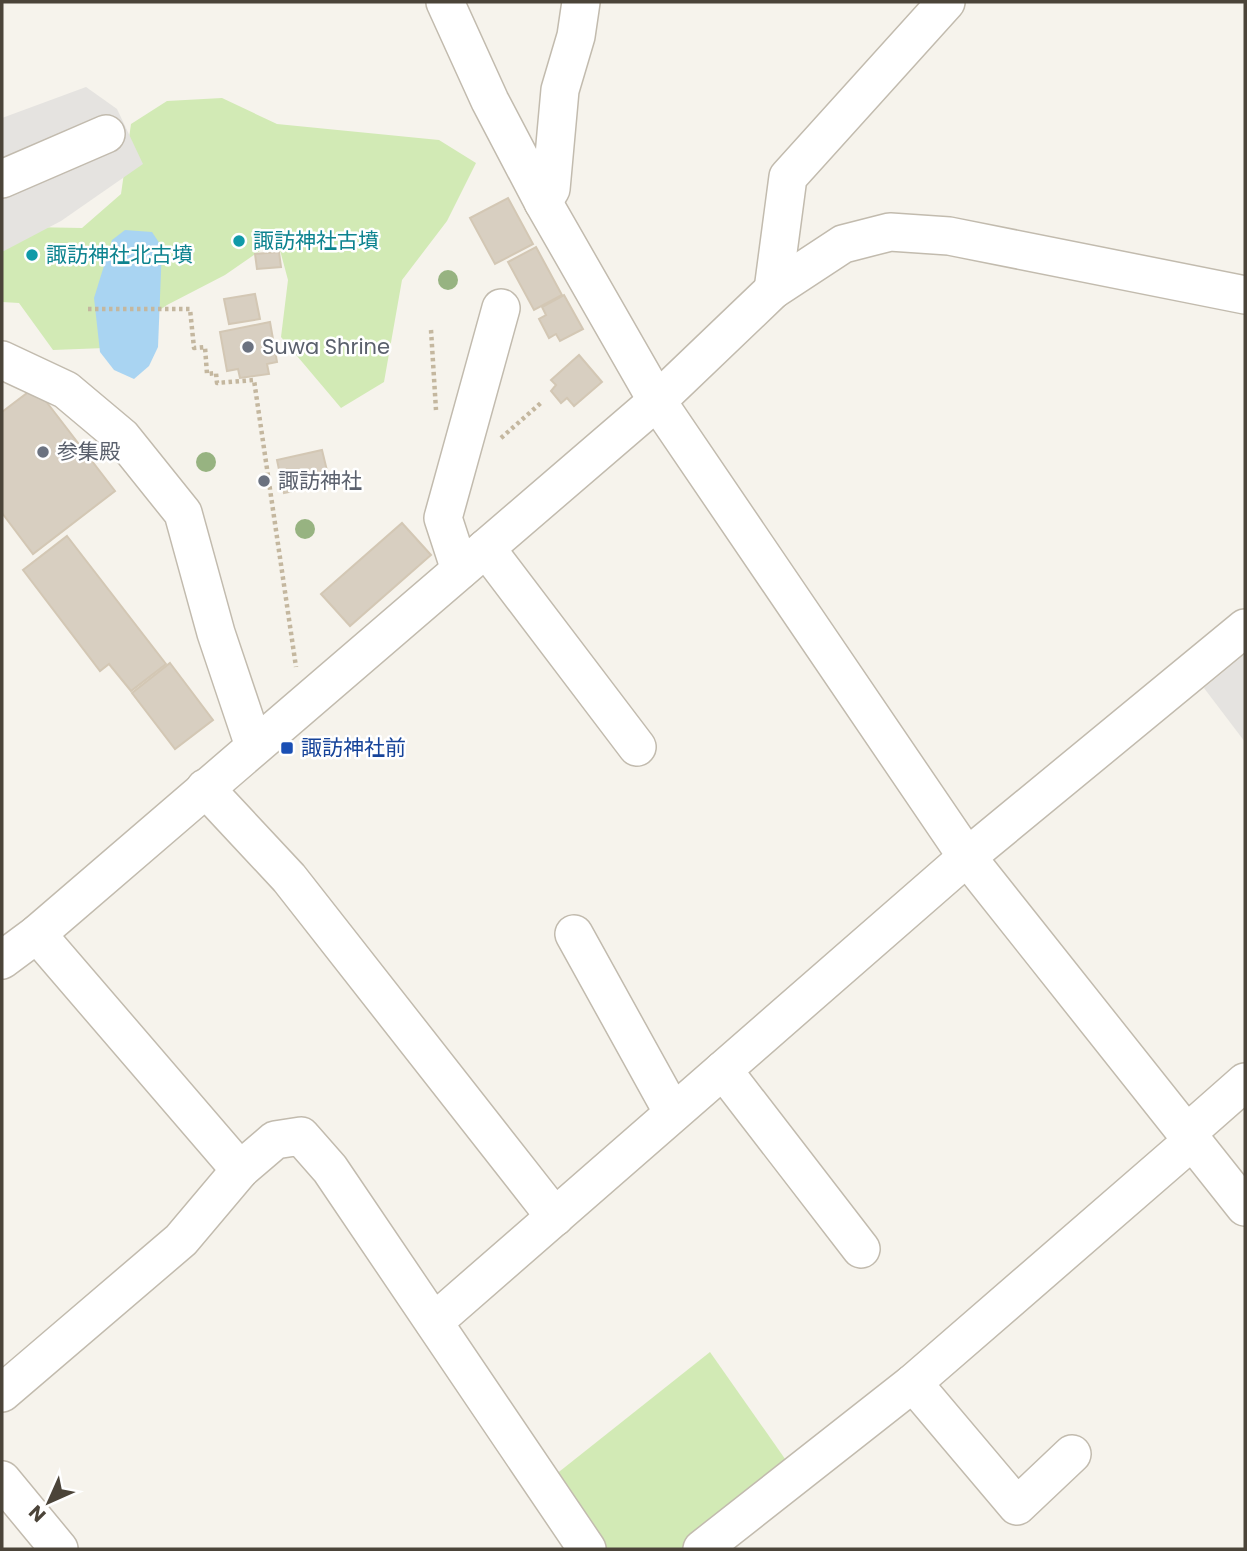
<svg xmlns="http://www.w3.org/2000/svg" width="1247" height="1551" viewBox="0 0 1247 1551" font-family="Poppins,'Noto Sans JP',sans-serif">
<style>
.green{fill:#d2eab5}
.parking{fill:#e5e3e0}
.water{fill:#a9d4f2}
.building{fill:#d8cfc1;stroke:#d3c7b4;stroke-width:2}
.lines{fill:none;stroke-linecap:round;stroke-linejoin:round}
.minor-casing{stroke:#c2bbae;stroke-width:40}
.path{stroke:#c4b79f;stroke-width:4.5;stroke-dasharray:3.5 3.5;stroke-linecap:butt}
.minor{stroke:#fff;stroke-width:37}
.tree{fill:#97b381}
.culture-dot{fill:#0f9aa8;stroke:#fff;stroke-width:2.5}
.worship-dot{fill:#6b7280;stroke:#fff;stroke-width:2.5}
.transit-dot{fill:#1a4fb4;stroke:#fff;stroke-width:2.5}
.labels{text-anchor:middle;stroke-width:5;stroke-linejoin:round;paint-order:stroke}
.culture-label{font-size:21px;fill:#0d838f;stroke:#fff;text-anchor:start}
.worship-label{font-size:21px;fill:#5b616d;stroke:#fff;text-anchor:start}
.transit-label{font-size:21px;fill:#164399;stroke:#fff;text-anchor:start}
</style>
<rect width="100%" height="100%" fill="#f6f3ec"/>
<g class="green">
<path d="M222 98 277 124 439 140 476 163 447 221 402 280 384 382 341 408 281 337 288 280 277 239 225 275 167 305 105 348 53 350 19 303 2 302V234L29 227 82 228 121 194 131 124 167 101Z"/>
<path d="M710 1352 790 1466 689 1549H598L550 1479Z"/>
</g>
<g class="parking">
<path d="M86 87 117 109 143 164 61 221 2 252V118Z"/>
<path d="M1245 654V742L1204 688Z"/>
</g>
<path class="water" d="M125 230 152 232 162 247 158 347 149 366 134 379 114 370 100 352 94 298 112 240Z"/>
<g class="building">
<path d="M508 198 533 244 495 264 470 218Z"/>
<path d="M536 247 562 295 534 310 508 262Z"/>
<path d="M279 252 281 267 257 269 255 254Z"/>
<path d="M255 294 260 319 229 324 224 299Z"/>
<path d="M564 295 583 329 560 341 556 334 549 338 539 319 546 315 542 307Z"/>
<path d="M270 322 277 362 267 364 269 374 240 378 238 369 227 371 220 332Z"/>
<path d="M579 355 602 382 574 406 567 398 561 403 551 391 556 385 551 380Z"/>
<path d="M35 387 115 491 33 554 2 513V412Z"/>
<path d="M322 450 330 483 284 493 277 460Z"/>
<path d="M402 523 431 555 350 626 321 594Z"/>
<path d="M67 536 166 664 131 691 109 664 100 671 23 570Z"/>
<path d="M170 663 213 720 175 749 132 693Z"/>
</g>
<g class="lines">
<defs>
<g id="minor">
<path d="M445 2 490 101 543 202 657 401 967 857 1245 1207"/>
<path d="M2 179 106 134"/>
<path d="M543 202 551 189 560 90 576 36 581 2"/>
<path d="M773 290 788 177 946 2"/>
<path d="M2 360 66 390 122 437 183 513 216 633 254 746"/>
<path d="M486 548 637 747"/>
<path d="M460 570 443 518 501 308"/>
<path d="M205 788 289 878 555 1217"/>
<path d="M37 934 240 1170"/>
<path d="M574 934 673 1113"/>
<path d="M2 960 37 934 657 401 773 290 843 244 890 232 949 236 1245 295"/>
<path d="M723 1070 861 1249"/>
<path d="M1186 1134 1245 1082"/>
<path d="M434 1322 967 857 1245 628"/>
<path d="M913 1383 1017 1506 1072 1454"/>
<path d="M2 1393 181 1240 240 1170 275 1140 301 1136 330 1169 587 1549"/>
<path d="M2 1480 59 1549"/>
<path d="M702 1549 913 1383 1192 1141"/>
</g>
</defs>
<use href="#minor" class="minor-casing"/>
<g class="path">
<path d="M88 309H190L194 348 205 347 207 374 216 373 217 383 254 380 296 667"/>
<path d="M431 330 436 410"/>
<path d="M501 438 542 402"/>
</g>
<use href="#minor" class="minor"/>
</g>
<g class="tree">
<circle cx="448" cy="280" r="10"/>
<circle cx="206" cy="462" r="10"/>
<circle cx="305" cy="529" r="10"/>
</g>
<g class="culture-dot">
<circle cx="239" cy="241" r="7"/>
<circle cx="32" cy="255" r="7"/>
</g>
<g class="worship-dot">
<circle cx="248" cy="347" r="7"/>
<circle cx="43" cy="452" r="7"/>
<circle cx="264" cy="481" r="7"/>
</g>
<rect class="transit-dot" x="280" y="741" width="14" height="14" rx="3.5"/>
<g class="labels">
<g class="culture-label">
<text x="253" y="248">諏訪神社古墳</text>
<text x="46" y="262">諏訪神社北古墳</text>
</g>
<g class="worship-label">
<text x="262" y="354">Suwa Shrine</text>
<text x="57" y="459">参集殿</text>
<text x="278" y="488">諏訪神社</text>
</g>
<g class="transit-label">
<text x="301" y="755">諏訪神社前</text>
</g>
</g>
<rect width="1247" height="1551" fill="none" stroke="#4b4439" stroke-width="7"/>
<g transform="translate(49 1502) rotate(225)" stroke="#ffffff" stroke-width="5" paint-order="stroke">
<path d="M0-5L12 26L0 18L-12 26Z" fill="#4b4439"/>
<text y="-10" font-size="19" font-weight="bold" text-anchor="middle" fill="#4b4439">N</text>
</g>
</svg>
